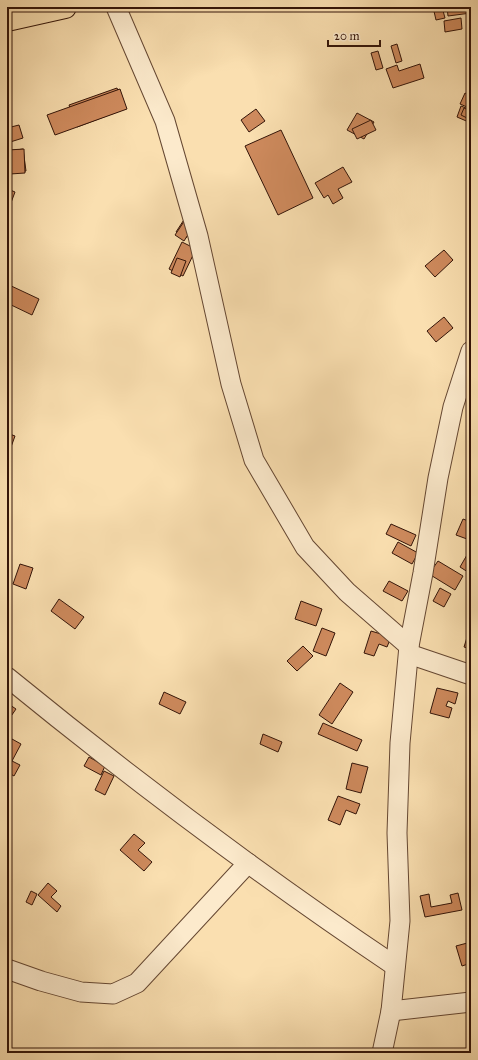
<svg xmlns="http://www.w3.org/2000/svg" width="478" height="1060" viewBox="0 0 478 1060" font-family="'IM FELL Great Primer',serif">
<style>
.building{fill:#ce8a5d;stroke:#331408}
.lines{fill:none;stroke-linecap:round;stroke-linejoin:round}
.minor-casing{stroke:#654732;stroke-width:21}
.trunk-casing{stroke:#331408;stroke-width:24}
.minor{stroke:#fceacc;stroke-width:19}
.trunk{stroke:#fadfb0;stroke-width:22}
</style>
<rect width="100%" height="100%" fill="#fadfb0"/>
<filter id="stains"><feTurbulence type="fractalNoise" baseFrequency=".005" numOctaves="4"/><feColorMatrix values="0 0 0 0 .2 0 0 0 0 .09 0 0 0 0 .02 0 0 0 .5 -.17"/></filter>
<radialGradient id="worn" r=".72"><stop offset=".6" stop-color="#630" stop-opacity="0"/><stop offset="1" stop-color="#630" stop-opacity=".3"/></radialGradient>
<g class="building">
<path d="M433 7H442L445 18 436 20Z"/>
<path d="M447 7H471V13L448 16Z"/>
<path d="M461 18 462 29 445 32 444 21Z"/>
<path d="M397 44 402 61 396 63 391 46Z"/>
<path d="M378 51 383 68 376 70 371 53Z"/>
<path d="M420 64 424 78 393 88 386 69 397 65 399 71Z"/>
<path d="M117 88 125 109 77 127 69 105Z"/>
<path d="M120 89 127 109 55 135 47 115Z"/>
<path d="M465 93 471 96 467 107 460 104Z"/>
<path d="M461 106 471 110V123L457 117Z"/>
<path d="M464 108 471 111V120L461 115Z"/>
<path d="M256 109 265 121 249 132 241 120Z"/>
<path d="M357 113 374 122 364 139 347 130Z"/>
<path d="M371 120 376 130 357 139 352 129Z"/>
<path d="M19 125 23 138 7 143V128Z"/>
<path d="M281 130 313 198 278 215 245 146Z"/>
<path d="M23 149 26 171 13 173 9 151Z"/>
<path d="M24 149 25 173 10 174 8 150Z"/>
<path d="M343 167 352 182 338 189 343 198 333 204 328 195 324 198 315 183Z"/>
<path d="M8 189 15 192 9 208 7 207Z"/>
<path d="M187 215 197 221 186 238 176 232Z"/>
<path d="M187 217 196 222 184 241 175 235Z"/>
<path d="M182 242 196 249 183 276 169 269Z"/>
<path d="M444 250 453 260 435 277 425 266Z"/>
<path d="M177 258 186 261 180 277 171 273Z"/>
<path d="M7 284 39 299 32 315 7 303Z"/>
<path d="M444 317 453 328 436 342 427 331Z"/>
<path d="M7 433 15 436 11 447 7 446Z"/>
<path d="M463 519 471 522V529L467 539 456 535Z"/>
<path d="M391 524 416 535 411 546 386 534Z"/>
<path d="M398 542 418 553 412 564 392 553Z"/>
<path d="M471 548V574L460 567Z"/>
<path d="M438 561 463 576 455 590 429 574Z"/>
<path d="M20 564 33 568 26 589 13 584Z"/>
<path d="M389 581 408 591 402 601 383 591Z"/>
<path d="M440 588 451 594 444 607 433 601Z"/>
<path d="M59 599 84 617 75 629 51 611Z"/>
<path d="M301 601 322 609 316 626 295 619Z"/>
<path d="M322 628 335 633 326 656 313 651Z"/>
<path d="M371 631 391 637 387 647 379 644 374 656 364 653Z"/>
<path d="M469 631H471V649L464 647Z"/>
<path d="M303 646 313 656 297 671 287 661Z"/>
<path d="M340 683 353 692 332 724 319 715Z"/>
<path d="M437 688 458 693 455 704 448 701 446 706 452 708 449 718 430 713Z"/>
<path d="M164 692 186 702 180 714 159 704Z"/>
<path d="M7 703 16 709 7 722Z"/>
<path d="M323 723 362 740 357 751 318 734Z"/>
<path d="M263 734 282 742 278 752 260 744Z"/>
<path d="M12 739 21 744 12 761 20 765 14 776 7 772V749Z"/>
<path d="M89 757 105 766 101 775 84 766Z"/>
<path d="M352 763 368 767 361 793 346 789Z"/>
<path d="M104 771 114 776 105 795 95 790Z"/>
<path d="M338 796 360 804 356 814 346 810 340 825 328 820Z"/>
<path d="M134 834 145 843 138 850 152 862 144 871 120 850Z"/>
<path d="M48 883 57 891 51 897 61 906 57 912 38 895Z"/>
<path d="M31 891 37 894 32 905 26 902Z"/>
<path d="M458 893 462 910 425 917 420 896 429 894 431 907 452 903 450 895Z"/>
<path d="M471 942V963L462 966 456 946Z"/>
</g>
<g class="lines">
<defs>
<g id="minor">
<path d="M116 7 165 121 198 236 231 384 254 460 305 547 347 592 409 646"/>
<path d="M409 654 471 675"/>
<path d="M7 677C132 779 261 876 395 966"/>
<path d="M7 969 41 981 81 992 113 994 137 983 248 863"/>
<path d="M391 1011 471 1002"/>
<path d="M382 1053 391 1011 400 921 397 833 400 743 409 646 423 573 438 478 453 407 471 351"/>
</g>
<path id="trunk" d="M7 20 65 7"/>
</defs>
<use href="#minor" class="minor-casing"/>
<use href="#trunk" class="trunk-casing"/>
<use href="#minor" class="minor"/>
<use href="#trunk" class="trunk"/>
</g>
<rect width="478" height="1060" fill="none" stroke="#fadfb0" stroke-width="24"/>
<rect x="8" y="8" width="462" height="1044" fill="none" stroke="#331408" stroke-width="2"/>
<rect x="12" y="12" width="454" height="1036" fill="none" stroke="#331408"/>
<path d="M328 40v6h52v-6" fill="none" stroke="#331408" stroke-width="2"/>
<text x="334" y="40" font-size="12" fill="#331408" stroke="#fceacc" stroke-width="3" paint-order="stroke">20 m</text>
<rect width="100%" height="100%" filter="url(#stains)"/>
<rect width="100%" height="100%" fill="url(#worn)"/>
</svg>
